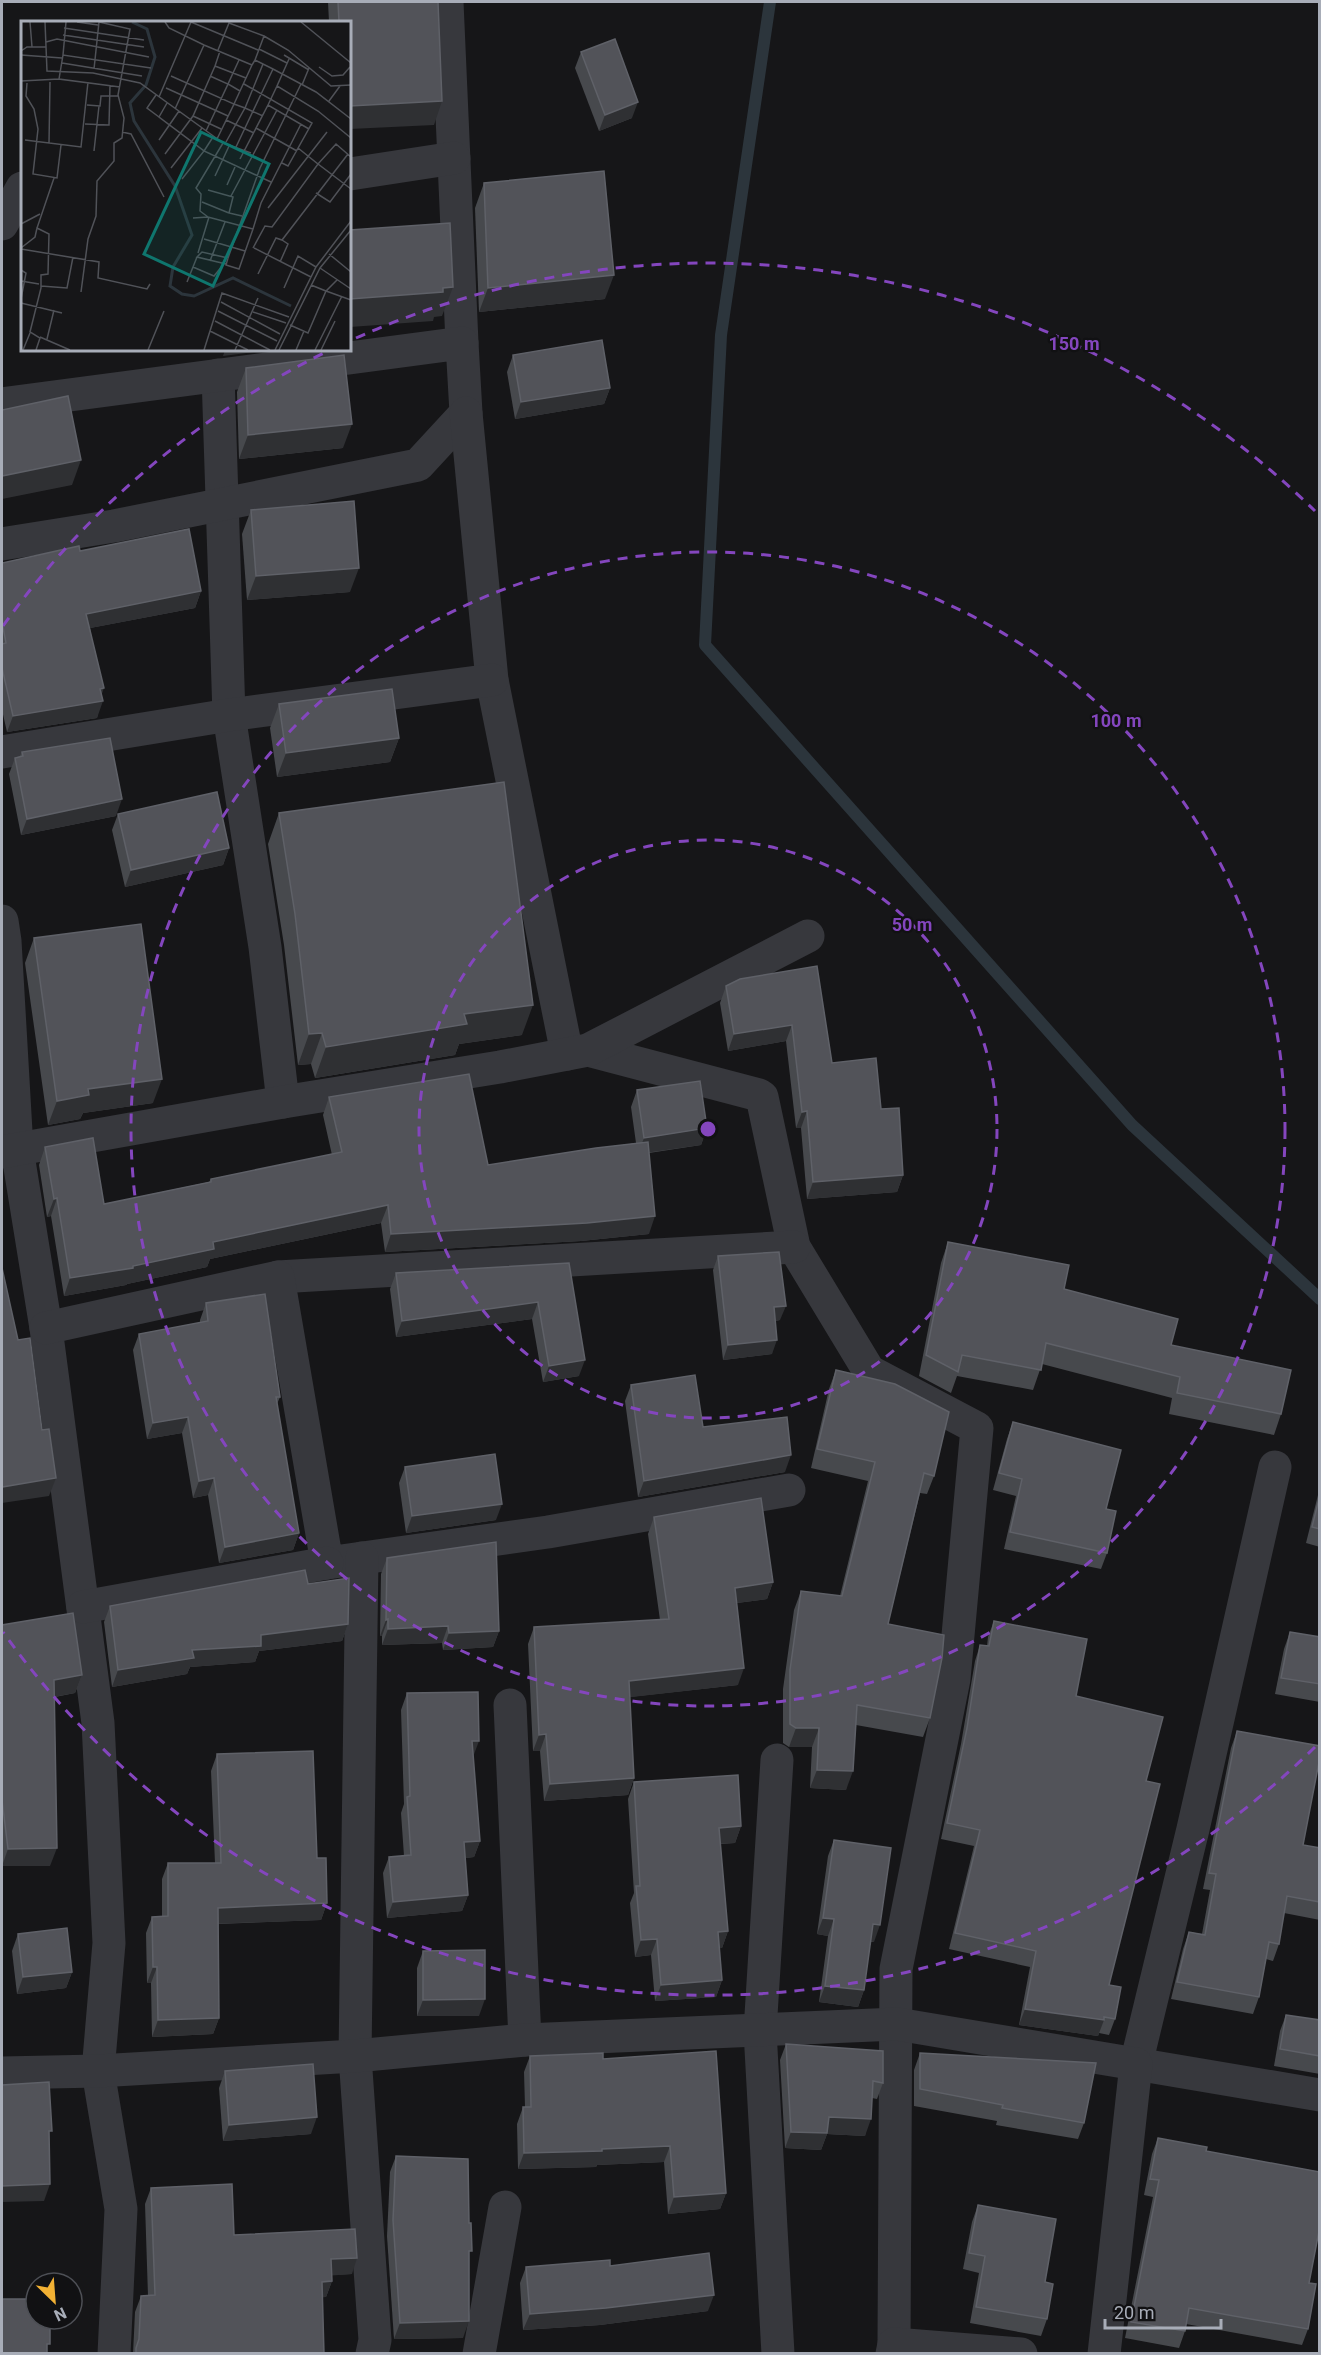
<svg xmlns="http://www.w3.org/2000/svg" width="1321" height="2355" viewBox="0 0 1321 2355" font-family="Roboto,sans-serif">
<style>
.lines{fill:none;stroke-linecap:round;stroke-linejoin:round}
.stream{stroke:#2c353c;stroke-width:12}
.street{stroke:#37383d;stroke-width:33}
.wall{fill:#47494d}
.shaded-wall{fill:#2f3033}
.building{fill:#525359;stroke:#5f6168;stroke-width:1.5}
.ring{fill:none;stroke:#8446be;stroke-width:3;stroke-dasharray:10 8}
.inset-river{fill:none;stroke:#2c353c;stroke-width:3}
.inset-road{fill:none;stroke:#505258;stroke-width:1.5}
.view{fill:#0f766e;fill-opacity:0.15;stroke:#0f766e;stroke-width:3}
.inset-edge{fill:none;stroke:#a8adb8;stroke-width:3}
.centre{fill:#8446be;stroke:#111113;stroke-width:3}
.ring-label{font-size:18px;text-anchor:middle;font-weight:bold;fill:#8446be;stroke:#111113;stroke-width:4.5;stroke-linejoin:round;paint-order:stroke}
</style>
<rect width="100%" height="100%" fill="#161618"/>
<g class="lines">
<path class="stream" d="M770 2 721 335 705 645 1132 1125 1320 1299"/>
<g class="street">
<path d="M447 2 462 343"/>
<path d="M350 174 454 158"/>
<path d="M2 224 22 188"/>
<path d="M218 375 229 715 265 947 283 1102"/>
<path d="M2 404 462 343 466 413 418 465 114 526 2 544"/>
<path d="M466 413 492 680 567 1054"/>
<path d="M2 752 229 715 492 680"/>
<path d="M2 921 5 941 17 1149 46 1328 98 1723 109 1943 98 2071 121 2209 114 2354"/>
<path d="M588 1050 759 1095 762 1097 794 1247 869 1371 977 1428 954 1679 896 1969 894 2344 892 2354"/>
<path d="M2 1152 283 1102 500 1067 588 1050 808 936"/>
<path d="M278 1277 794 1247"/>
<path d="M46 1328 278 1277 327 1563 548 1532 789 1490"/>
<path d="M1275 1467 1193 1829 1136 2064 1320 2095"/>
<path d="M362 1558 355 2056 375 2340 372 2354"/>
<path d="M83 1607 327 1563"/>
<path d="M510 1705 525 2040"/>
<path d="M777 1760 760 2031 778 2354"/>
<path d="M2 2073 98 2071 355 2056 525 2040 897 2024 1136 2064 1104 2354"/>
<path d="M894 2344 1021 2354"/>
<path d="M479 2354 505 2207"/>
</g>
</g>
<g class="wall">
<path d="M328 2H438L434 125 350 22H329Z"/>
<path d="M581 52 632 118 599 131 575 68Z"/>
<path d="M484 183 605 299 479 312 475 208Z"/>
<path d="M513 355 610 388 604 404 515 419 507 372Z"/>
<path d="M246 368 343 448 239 459 237 392Z"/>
<path d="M251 510 350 592 247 600 242 534Z"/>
<path d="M80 551 201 591 195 608 90 628 102 695 97 718 7 732 2 710V563Z"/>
<path d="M279 704 399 738 390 762 277 777 270 728Z"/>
<path d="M22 752 116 816 21 835 9 774 15 758 20 756Z"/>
<path d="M279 813 522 1035 459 1044 455 1055 315 1078 311 1064 298 1065 284 945 268 844Z"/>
<path d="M118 814 229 848 223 865 125 887 112 830Z"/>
<path d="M34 938 153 1103 83 1113 80 1119 48 1125 25 963Z"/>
<path d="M817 966 832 1063 881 1109 903 1175 897 1192 807 1199 801 1128H796L786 1041 728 1051 720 1003 726 986Z"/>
<path d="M637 1090 707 1128 701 1145 649 1153V1234L581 1241 385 1252 381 1223 210 1259 207 1267 127 1284 126 1285 64 1296 51 1216 47 1217 39 1165 45 1147 104 1204 209 1182 211 1179 332 1155 323 1115 329 1097 488 1165 636 1143 631 1107Z"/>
<path d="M948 1242 1064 1289 1171 1345 1281 1414 1274 1435 1169 1414 1172 1398 1042 1364 1033 1390 957 1376 951 1393 919 1376 941 1263Z"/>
<path d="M718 1256 780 1320 775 1321 772 1354 723 1360 713 1270Z"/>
<path d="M569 1263 579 1376 543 1382 532 1319 396 1337 390 1289 396 1273Z"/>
<path d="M206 1303 280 1397 277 1404 299 1533 293 1550 219 1563 208 1495 193 1498 182 1433 147 1439 133 1350 139 1334 200 1323V1320Z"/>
<path d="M836 1370 934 1476 927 1494 920 1493 888 1624 930 1718 923 1737 856 1725 846 1790 810 1788 812 1747H789L783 1743V1689L794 1610 801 1591 840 1596 868 1481 811 1468 829 1389Z"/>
<path d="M631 1385 703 1427 785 1472 638 1497 625 1401Z"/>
<path d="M1013 1422 1106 1509 1107 1553 1101 1569 1004 1549 1016 1496 993 1490 1007 1439Z"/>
<path d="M405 1467 496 1520 406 1533 399 1483Z"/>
<path d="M1320 1487V1547L1306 1543Z"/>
<path d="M654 1517 773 1582 767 1599 737 1603 738 1685 629 1697 634 1778 628 1795 544 1801 540 1751H533L528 1644 534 1627 660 1620 648 1534Z"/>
<path d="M387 1558 499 1631 493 1647 443 1650 442 1643 382 1645V1636H380L381 1574Z"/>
<path d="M308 1584 348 1624 342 1641 259 1651 255 1662 190 1667 187 1674 112 1687 104 1622 110 1606Z"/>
<path d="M994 1621 1076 1696 1146 1781 1109 1985 1115 2019 1109 2035 1099 2033 1098 2036 1019 2025 1030 1967 949 1949 974 1846 941 1839 961 1744 975 1661 980 1645 987 1646 988 1637Z"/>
<path d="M2 1625 82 1675 75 1693 55 1697 50 1866H2Z"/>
<path d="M1290 1632 1320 1637V1702L1275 1694 1284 1649Z"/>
<path d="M407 1693 473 1757 480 1841 474 1857 465 1858 468 1895 462 1911 387 1918 383 1873 389 1857 404 1856 401 1813 404 1804 401 1710Z"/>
<path d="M1237 1731 1303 1845 1320 1848V1920L1284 1913 1279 1944 1273 1961 1266 1959 1259 1997 1253 2014 1171 1999 1183 1949 1189 1932 1202 1934 1210 1890 1203 1889 1231 1748Z"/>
<path d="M217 1754 317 1858 327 1903 321 1920 218 1924 219 2018 213 2034 152 2037 151 1983H147L146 1933 152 1917 162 1916V1879L168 1863H215L211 1771Z"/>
<path d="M634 1782 741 1826 735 1843 720 1844 728 1931 722 1948H719L722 1980 716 1997 655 2001 651 1955 635 1957 630 1903 634 1893 628 1799Z"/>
<path d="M834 1840 874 1942H870L864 1990 858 2007 819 2002 828 1936 817 1934 828 1856Z"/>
<path d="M18 1934 72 1972 66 1988 17 1994 12 1951Z"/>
<path d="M423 1951 479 2016H417V1968Z"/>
<path d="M1286 2015 1320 2020V2074L1274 2066 1280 2031Z"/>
<path d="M786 2044 883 2083 877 2099 872 2098 865 2136 827 2134 821 2150 785 2148 780 2060Z"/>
<path d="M920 2053 1084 2123 1078 2139 996 2125 997 2121 914 2106V2070Z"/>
<path d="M530 2056 603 2059 726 2193 720 2209 668 2214 664 2162 597 2165 596 2167 518 2169 517 2124 523 2107H525L524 2072Z"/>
<path d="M225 2071 311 2134 223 2141 219 2088Z"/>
<path d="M1158 2138 1206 2151 1320 2172V2232H1319L1309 2283 1308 2329 1302 2345 1186 2324 1185 2331 1179 2348 1125 2338 1153 2197 1144 2195 1152 2154Z"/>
<path d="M396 2156 469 2223V2259L463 2338 394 2339 387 2236 390 2172Z"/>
<path d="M151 2188 234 2235 352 2274 331 2275 332 2281 326 2297H322L324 2354H133L135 2312 141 2296H148L145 2204Z"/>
<path d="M978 2205 1045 2282 1047 2319 1041 2336 970 2323 979 2273 963 2269 972 2222Z"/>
<path d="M610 2266 708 2311 600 2325 523 2330 520 2283 526 2267Z"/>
</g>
<g class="shaded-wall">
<path d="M442 101 434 125 350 129V106Z"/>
<path d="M638 102 632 118 599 131 605 115Z"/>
<path d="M614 275 605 299 479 312 488 288Z"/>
<path d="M453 287 442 316 434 317 433 321 350 327V299Z"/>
<path d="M225 350H270L223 356Z"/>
<path d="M610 388 604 404 515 419 521 402Z"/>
<path d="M352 424 343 448 239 459 248 435Z"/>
<path d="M81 460 72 485 2 499V476Z"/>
<path d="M359 568 350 592 247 600 256 576Z"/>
<path d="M201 591 195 608 80 630 86 614Z"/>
<path d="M104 688 99 702 103 701 97 718 7 732 13 716Z"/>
<path d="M399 738 390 762 277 777 286 753Z"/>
<path d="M122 799 116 816 21 835 27 819Z"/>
<path d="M229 848 223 865 125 887 131 870Z"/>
<path d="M533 1005 522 1035 459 1044 455 1055 315 1078 326 1047 464 1014Z"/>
<path d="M792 1025 786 1041 728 1051 734 1034Z"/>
<path d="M322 1033 311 1064 298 1065 309 1034Z"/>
<path d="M162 1079 153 1103 83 1113 80 1119 48 1125 57 1101 88 1089Z"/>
<path d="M807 1111 801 1128H796L802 1112Z"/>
<path d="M707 1128 701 1145 638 1154 644 1138Z"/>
<path d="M903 1175 897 1192 807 1199 813 1182Z"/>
<path d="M57 1198 51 1216 47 1217 54 1199Z"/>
<path d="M388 1205 381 1223 210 1259 207 1267 127 1284 126 1285 64 1296 70 1278 133 1266 213 1242Z"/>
<path d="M655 1216 649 1234 581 1241 385 1252 391 1234Z"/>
<path d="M538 1302 532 1319 396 1337 402 1321Z"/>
<path d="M786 1306 780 1320 769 1322 774 1307Z"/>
<path d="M777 1340 772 1354 723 1360 728 1345Z"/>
<path d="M585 1360 579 1376 543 1382 549 1366Z"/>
<path d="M188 1417 182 1433 147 1439 153 1423Z"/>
<path d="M791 1455 785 1472 638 1497 644 1481Z"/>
<path d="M56 1478 49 1496 2 1503V1487Z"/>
<path d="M214 1478 208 1495 193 1498 199 1481Z"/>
<path d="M502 1504 496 1520 406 1533 412 1516Z"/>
<path d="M299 1533 293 1550 219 1563 225 1547Z"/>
<path d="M773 1582 767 1599 729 1604 735 1588Z"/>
<path d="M388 1619 382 1636H380L386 1620Z"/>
<path d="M348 1624 342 1641 259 1651 255 1662 190 1667 187 1674 112 1687 118 1670 192 1650 261 1635Z"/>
<path d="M448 1626 442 1643 382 1645 388 1629Z"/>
<path d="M499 1631 493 1647 443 1650 449 1633Z"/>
<path d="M744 1668 738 1685 623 1698 629 1681Z"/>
<path d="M82 1675 75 1693 48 1698 54 1680Z"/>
<path d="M796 1728H819L812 1747H789Z"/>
<path d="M546 1734 540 1751H533L539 1735Z"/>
<path d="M472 1741H479L473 1757Z"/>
<path d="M817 1770 853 1771 846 1790 810 1788Z"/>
<path d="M634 1778 628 1795 544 1801 550 1784Z"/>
<path d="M741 1826 735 1843 713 1844 719 1828Z"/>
<path d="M480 1841 474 1857 458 1859 464 1842Z"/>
<path d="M57 1848 50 1866H2L8 1849Z"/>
<path d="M468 1895 462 1911 387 1918 393 1902Z"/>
<path d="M327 1903 321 1920 211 1924 218 1908Z"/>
<path d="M823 1918 834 1919 828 1936 817 1934Z"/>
<path d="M873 1924 880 1925 874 1942 867 1941Z"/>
<path d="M728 1931 722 1948 712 1949 718 1932Z"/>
<path d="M657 1939 651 1955 635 1957 641 1940Z"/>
<path d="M153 1967H157L151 1983H147Z"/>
<path d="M72 1972 66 1988 17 1994 23 1977Z"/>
<path d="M722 1980 716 1997 655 2001 661 1985Z"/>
<path d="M825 1986 864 1990 858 2007 819 2002Z"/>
<path d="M485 1999 479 2016H417L423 2000Z"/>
<path d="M1025 2009 1104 2020 1098 2036 1019 2025Z"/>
<path d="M219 2018 213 2034 152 2037 158 2020Z"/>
<path d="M317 2117 311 2134 223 2141 229 2125Z"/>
<path d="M829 2117 871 2119 865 2136 827 2134 821 2150 785 2148 791 2132Z"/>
<path d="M670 2146 664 2162 597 2165 596 2167 518 2169 524 2153Z"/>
<path d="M50 2184 44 2201 2 2202V2186Z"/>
<path d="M726 2193 720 2209 668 2214 674 2197Z"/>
<path d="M357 2258 352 2274 325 2276 331 2259Z"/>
<path d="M332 2281 326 2297 316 2298 322 2282Z"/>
<path d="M714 2295 708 2311 600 2325 523 2330 530 2314Z"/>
<path d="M469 2321 463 2338 394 2339 400 2323Z"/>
</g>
<g class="building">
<path d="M338 2H438L442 101 350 106V22H339Z"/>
<path d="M615 39 638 102 605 115 581 52Z"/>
<path d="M604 171 614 275 488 288 484 183Z"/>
<path d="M450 223 453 287 443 288V292L350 299V230Z"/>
<path d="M602 340 610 388 521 402 513 355Z"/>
<path d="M344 355 352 424 248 435 246 368Z"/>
<path d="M68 396 81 460 2 476V410Z"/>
<path d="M354 501 359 568 256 576 251 510Z"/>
<path d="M189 529 201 591 86 614 104 688 100 689 103 701 13 716 2 668V644L6 643 2 622V563L79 546 80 551Z"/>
<path d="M392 689 399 738 286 753 279 704Z"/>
<path d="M110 738 122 799 27 819 15 758 23 756 22 752Z"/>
<path d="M504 782 533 1005 464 1014 467 1024 326 1047 322 1033 309 1034 295 914 279 813Z"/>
<path d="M217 792 229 848 131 870 118 814Z"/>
<path d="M141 924 162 1079 88 1089 89 1095 57 1101 34 938Z"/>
<path d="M817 966 832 1063 876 1058 881 1109 899 1108 903 1175 813 1182 807 1111 802 1112 792 1025 734 1034 726 986 740 979Z"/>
<path d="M469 1074 488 1165 596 1148 648 1142 655 1216 587 1223 391 1234 388 1205 213 1242 214 1249 133 1266V1268L70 1278 57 1198 54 1199 45 1147 93 1138 104 1204 211 1182V1179L342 1152 329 1097Z"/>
<path d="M700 1081 707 1128 644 1138 637 1090Z"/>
<path d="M948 1242 1069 1265 1064 1289 1178 1319 1171 1345 1291 1370 1281 1414 1177 1393 1180 1377 1046 1343 1041 1370 962 1355 958 1372 926 1355Z"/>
<path d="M779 1252 786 1306 774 1307 777 1340 728 1345 718 1256Z"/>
<path d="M569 1263 585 1360 549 1366 538 1302 402 1321 396 1273Z"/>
<path d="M2 1268 18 1340 30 1338 42 1430 49 1429 56 1478 2 1487Z"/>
<path d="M265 1294 280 1397H276L299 1533 225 1547 214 1478 199 1481 188 1417 153 1423 139 1334 208 1321 206 1303Z"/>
<path d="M836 1370 895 1384 949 1412 934 1476 924 1473 888 1624 944 1635 942 1658 930 1718 857 1705 853 1771 817 1770 819 1728H796L790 1724V1670L801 1591 842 1596 875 1462 817 1449Z"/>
<path d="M695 1375 703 1427 787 1417 791 1455 644 1481 631 1385Z"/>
<path d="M1013 1422 1121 1450 1106 1509 1116 1511 1107 1553 1010 1532 1022 1479 999 1473Z"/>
<path d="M495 1454 502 1504 412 1516 405 1467Z"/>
<path d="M1320 1495V1529L1312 1527Z"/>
<path d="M761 1498 773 1582 735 1588 744 1668 629 1681 634 1778 550 1784 546 1734 539 1735 534 1627 669 1619 654 1517Z"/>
<path d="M496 1542 499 1631 449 1633 448 1626 388 1629V1619L386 1620 387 1558Z"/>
<path d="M305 1570 308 1584 349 1578 348 1624 261 1635V1646L192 1650 194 1658 118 1670 110 1606Z"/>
<path d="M73 1613 82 1675 54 1680 57 1848 8 1849 2 1800V1625Z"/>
<path d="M994 1621 1087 1639 1076 1696 1163 1717 1146 1781 1160 1784 1109 1985 1121 1987 1115 2019 1104 2017V2020L1025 2009 1036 1951 955 1933 980 1830 947 1823 967 1728 980 1645 989 1646Z"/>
<path d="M1290 1632 1320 1637V1684L1281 1678Z"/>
<path d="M478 1692 479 1741H472L480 1841 464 1842 468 1895 393 1902 389 1857 411 1855 407 1797 410 1796 407 1693Z"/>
<path d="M1237 1731 1320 1746V1757L1303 1845 1320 1848V1902L1287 1896 1279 1944 1269 1942 1259 1997 1177 1982 1189 1932 1205 1935 1216 1874 1209 1873Z"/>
<path d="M313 1751 317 1858H326L327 1903 218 1908 219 2018 158 2020 157 1967H153L152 1917 168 1916V1863H221L217 1754Z"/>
<path d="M738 1775 741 1826 719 1828 728 1931 718 1932 722 1980 661 1985 657 1939 641 1940 636 1886H640L634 1782Z"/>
<path d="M834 1840 891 1848 880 1925 873 1924 864 1990 825 1986 834 1919 823 1918Z"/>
<path d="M67 1928 72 1972 23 1977 18 1934Z"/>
<path d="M485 1950V1999L423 2000V1951Z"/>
<path d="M1286 2015 1320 2020V2056L1280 2049Z"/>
<path d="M786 2044 883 2051V2083L873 2081 871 2119 829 2117 827 2133 791 2132Z"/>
<path d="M716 2051 726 2193 674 2197 670 2146 602 2149V2151L524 2153 523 2107H531L530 2056 603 2053V2059Z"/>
<path d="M920 2053 1096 2063 1084 2123 1002 2108 1003 2105 920 2089Z"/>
<path d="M313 2064 317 2117 229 2125 225 2071Z"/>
<path d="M49 2082 52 2131H49L50 2184 2 2186V2085Z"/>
<path d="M1158 2138 1207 2147 1206 2151 1320 2172V2226L1309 2283 1316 2284 1308 2329 1189 2308 1185 2331 1131 2322 1159 2180 1150 2179Z"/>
<path d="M396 2156 468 2159 469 2223H471L472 2251H469V2321L400 2323 393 2220Z"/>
<path d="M232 2184 234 2235 355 2229 357 2258 331 2259 332 2281 322 2282 324 2354H136V2348L139 2339 141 2296 155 2295 151 2188Z"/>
<path d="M978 2205 1056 2219 1045 2282 1053 2284 1047 2319 976 2307 985 2256 969 2253Z"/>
<path d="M709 2253 714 2295 606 2308 530 2314 526 2267 610 2260V2266Z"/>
<path d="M2 2299H36V2319H50V2344H47V2354H2Z"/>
</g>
<g class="ring">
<circle cx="708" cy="1129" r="289"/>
<circle cx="708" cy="1129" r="577"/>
<path d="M1315 1747A866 866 0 0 1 3 1632M3 626A866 866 0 0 1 328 351M356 338A866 866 0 0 1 1315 511"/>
</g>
<g transform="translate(21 21)">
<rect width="330" height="330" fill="#161618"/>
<path class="inset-river" d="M111 1 126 8 134 36 125 64 109 82 113 100 154 165 171 214 152 246 149 265 161 273 173 275 212 257 270 285"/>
<path class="inset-road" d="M9 1 11 26M24 1 26 50 72 52 119 62 202 122M56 1 77 4M144 1 148 7 183 24 231 44 234 39 252 48 295 71 330 98M170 1 237 29M280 1 330 42M43 7 123 19M42 14 123 26M243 15 267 29 310 65 330 64M25 21 36 18 128 36M238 28 266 42M197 29 208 2 243 15 234 39M0 30 6 26H25M199 30 194 45 225 57M0 34 41 37M42 34 45 1M263 34 288 49M268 38 256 65 297 90 330 117M218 39 207 63 219 70M41 42 121 55M231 44 213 83 224 87 242 43M298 46 311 55 322 54 329 46M73 48 78 1M150 55 213 83 196 118M0 60 38 58M6 62 5 75 13 88 17 108 12 153 36 157 40 124M223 63 291 102 267 145 261 142M281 64 288 47M99 66 38 58 42 34 130 47M145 67 207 95M135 74 126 87 138 96M138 76 170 1M308 80 319 65M146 82 138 96 183 130 161 158M66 84 79 85 80 75H97M247 84 256 65M154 88 183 24M172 95 200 108M205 99 233 112M64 103 88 104 89 64M235 107 276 130M185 110 207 63 189 55M101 111 110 113 143 176M192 116 183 130 250 161M4 119 60 126 67 61M138 119 158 90M205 121 224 87 242 95M28 122 29 61M215 126 252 48M277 127 297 143 315 123 330 136M73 130 78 85M144 133 172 95 194 45M219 138 247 84 288 108M150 147 181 107M194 155 209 123M206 164 214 146M187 169 212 176 208 192 221 195M295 172 309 181 330 153M210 175 256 89M181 181 208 192M247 187 306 111M187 196 179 190 180 173 175 167 202 122 230 132M172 197 187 196 232 208 218 248 205 244 207 237M0 203 19 193M232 208 240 182 280 103M183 218 224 230M0 227 14 216 16 207M232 227 244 205 251 206 297 143 330 168M233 227 290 256M0 228 78 241 77 257 126 268 129 263M177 232 188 196M308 233 330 251M189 240 204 201M259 241 267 223 261 219M205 243 176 236 181 231 207 237 239 147 280 63M172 246 193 255 202 244M299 247 330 268M0 249 5 252 0 278M237 253 255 217 261 219 327 133M0 260 18 263M166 261 176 236M290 264 305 270 316 259M20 265 46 267 52 236M263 267 277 235 295 246M60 271 67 218 75 195 76 160 93 140V122L101 117 103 97 97 74 109 8 78 1M200 281 259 313M0 282 41 292M197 290 256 320M232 291 265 302M194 300 249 329M269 304 287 312 305 270 330 279M189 310 227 329M19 316 49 329M26 318 33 289M2 329 9 312M15 329 19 317 9 311 20 267V254L27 253 28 213 16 207 33 157M127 329 143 290M183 329 201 272 268 296M214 329 237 277M254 329 295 246 330 200M258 329 299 247 330 209M275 329 283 310M294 329 321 275M300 329 314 300"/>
<path class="view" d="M180 111 248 143 192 265 123 233Z"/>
<rect width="330" height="330" class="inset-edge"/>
</g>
<circle cx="708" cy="1129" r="9" class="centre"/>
<g class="ring-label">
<text x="1074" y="350">150 m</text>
<text x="1116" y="727">100 m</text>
<text x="912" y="931">50 m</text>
</g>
<rect width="1321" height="2355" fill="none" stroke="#a8adb8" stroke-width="6"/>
<g transform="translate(54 2301) rotate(155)"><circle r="28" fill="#111113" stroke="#4d4f55" stroke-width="1.5"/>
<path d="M0-4.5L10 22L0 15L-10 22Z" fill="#f2b134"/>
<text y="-9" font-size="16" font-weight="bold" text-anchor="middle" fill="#a8adb8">N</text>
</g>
<path d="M1105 2319v9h116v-9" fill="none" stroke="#a8adb8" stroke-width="3"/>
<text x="1114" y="2319" font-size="18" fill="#a8adb8" stroke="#111113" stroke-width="4.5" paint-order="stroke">20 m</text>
</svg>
